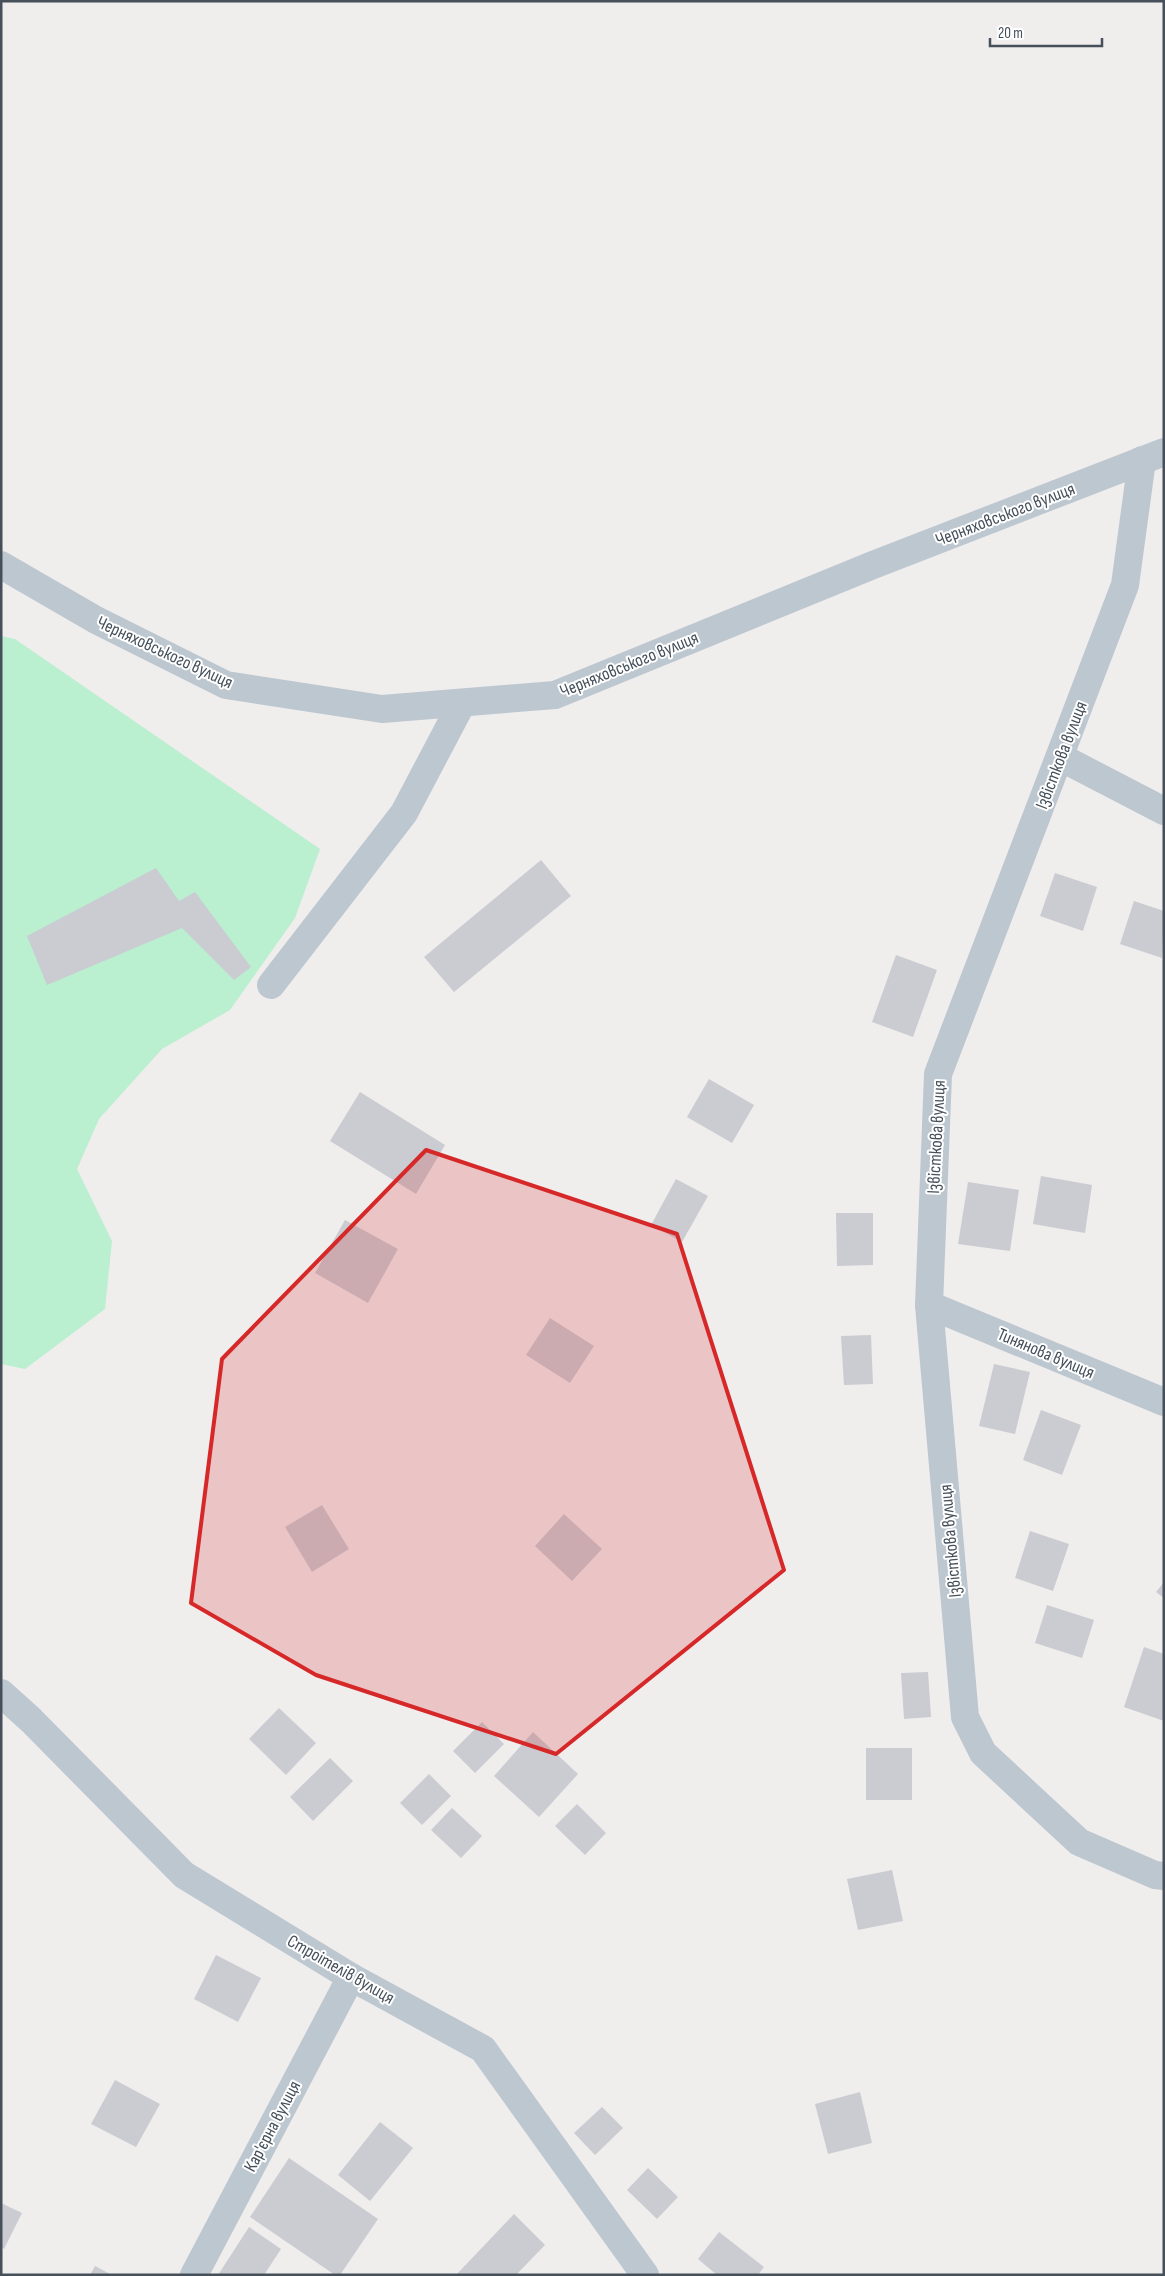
<svg xmlns="http://www.w3.org/2000/svg" width="1165" height="2276" viewBox="0 0 1165 2276" font-family="'Sofia Sans Condensed',sans-serif">
<style>
.green{fill:#baefd0}
.building{fill:#caccd2}
.lines{fill:none;stroke-linecap:round;stroke-linejoin:round}
.minor{stroke:#bdc7d0;stroke-width:28}
.marked{fill:#d62828;fill-opacity:0.2;stroke:#d62828;stroke-width:4;stroke-linejoin:round}
.labels{text-anchor:middle;stroke-width:4;stroke-linejoin:round;paint-order:stroke}
.street-label{font-size:18px;fill:#45505b;stroke:#fff}
</style>
<rect width="100%" height="100%" fill="#f0eded"/>
<path class="green" d="M1 636 15 639 320 849 295 918 230 1010 162 1049 99 1119 77 1169 112 1241 105 1309 25 1369 1 1364Z"/>
<g class="building">
<path d="M541 860 571 896 454 992 424 957Z"/>
<path d="M156 868 179 901 195 892 251 967 234 980 182 928 47 985 27 936Z"/>
<path d="M1055 873 1097 887 1083 931 1040 916Z"/>
<path d="M1134 901 1164 911 1162 958 1120 944Z"/>
<path d="M896 955 937 970 913 1037 872 1022Z"/>
<path d="M709 1079 754 1105 732 1143 687 1117Z"/>
<path d="M360 1092 445 1145 416 1194 330 1141Z"/>
<path d="M1041 1176 1092 1185 1085 1233 1033 1224Z"/>
<path d="M676 1179 708 1196 682 1242 651 1225Z"/>
<path d="M968 1182 1019 1190 1010 1251 958 1244Z"/>
<path d="M836 1213H873V1265L837 1266Z"/>
<path d="M345 1220 398 1249 368 1303 315 1273Z"/>
<path d="M550 1318 594 1346 570 1383 526 1355Z"/>
<path d="M871 1335 873 1384 844 1385 841 1336Z"/>
<path d="M994 1364 1030 1372 1015 1434 979 1426Z"/>
<path d="M1041 1410 1081 1425 1062 1475 1023 1460Z"/>
<path d="M322 1505 349 1549 312 1572 285 1527Z"/>
<path d="M564 1514 602 1549 572 1581 535 1546Z"/>
<path d="M1030 1531 1069 1544 1053 1591 1015 1578Z"/>
<path d="M1164 1582V1598L1156 1592Z"/>
<path d="M1047 1605 1094 1620 1082 1658 1035 1643Z"/>
<path d="M1144 1647 1164 1654V1721L1124 1707Z"/>
<path d="M928 1672 931 1717 904 1719 901 1673Z"/>
<path d="M279 1708 316 1743 286 1775 249 1739Z"/>
<path d="M482 1722 504 1744 475 1773 453 1751Z"/>
<path d="M533 1732 578 1774 539 1817 494 1776Z"/>
<rect x="866" y="1748" width="46" height="52"/>
<path d="M330 1758 353 1781 313 1821 290 1797Z"/>
<path d="M429 1774 451 1796 422 1825 400 1803Z"/>
<path d="M577 1804 606 1833 585 1855 555 1826Z"/>
<path d="M452 1808 482 1836 461 1858 431 1830Z"/>
<path d="M892 1870 903 1921 858 1930 847 1879Z"/>
<path d="M216 1955 261 1978 238 2022 194 1999Z"/>
<path d="M115 2080 160 2104 136 2147 91 2124Z"/>
<path d="M860 2092 872 2143 828 2154 815 2104Z"/>
<path d="M602 2107 623 2128 595 2155 574 2133Z"/>
<path d="M380 2122 413 2148 370 2201 338 2175Z"/>
<path d="M289 2158 378 2219 340 2275H335L250 2217Z"/>
<path d="M648 2168 678 2197 657 2219 627 2190Z"/>
<path d="M1 2203 22 2213 4 2249 1 2247Z"/>
<path d="M514 2214 545 2245 516 2275H456Z"/>
<path d="M249 2227 281 2249 264 2275H218Z"/>
<path d="M719 2232 764 2267 758 2275H717L698 2259Z"/>
<path d="M95 2266 112 2275H90Z"/>
</g>
<g class="lines">
<g class="minor">
<path d="M1142 460 1125 585 938 1074 929 1305 965 1717 983 1753 1079 1842 1155 1875 1164 1876"/>
<path d="M1 565 96 620 226 685 382 709 555 695 873 565 1164 452"/>
<path d="M1060 757 1164 811"/>
<path d="M271 985 404 813 462 703"/>
<path d="M929 1305 1164 1402"/>
<path d="M1 1693 31 1720 184 1875 351 1977 483 2049 645 2275"/>
<path d="M194 2275 351 1977"/>
</g>
</g>
<path class="marked" d="M426 1150 677 1234 784 1570 556 1754 316 1675 191 1603 222 1359Z"/>
<g class="labels">
<g class="street-label">
<text transform="translate(1005 514) rotate(-21)" y="6">Черняховського вулиця</text>
<text transform="translate(165 652) rotate(25)" y="6">Черняховського вулиця</text>
<text transform="translate(629 664) rotate(-22)" y="6">Черняховського вулиця</text>
<text transform="translate(1061 755) rotate(-69)" y="6">Iзвiсткова вулиця</text>
<text transform="translate(936 1137) rotate(-87)" y="6">Iзвiсткова вулиця</text>
<text transform="translate(1046 1353) rotate(23)" y="6">Тинянова вулиця</text>
<text transform="translate(950 1541) rotate(-95)" y="6">Iзвiсткова вулиця</text>
<text transform="translate(341 1969) rotate(30)" y="6">Строiтелiв вулиця</text>
<text transform="translate(272 2126) rotate(-62)" y="6">Кар'єрна вулиця</text>
</g>
</g>
<rect width="1165" height="2276" fill="none" stroke="#45505b" stroke-width="5"/>
<path d="M990 38v8h112v-8" fill="none" stroke="#45505b" stroke-width="2.5"/>
<text x="998" y="38" font-size="15" fill="#45505b" stroke="#ffffff" stroke-width="4" paint-order="stroke">20 m</text>
</svg>
